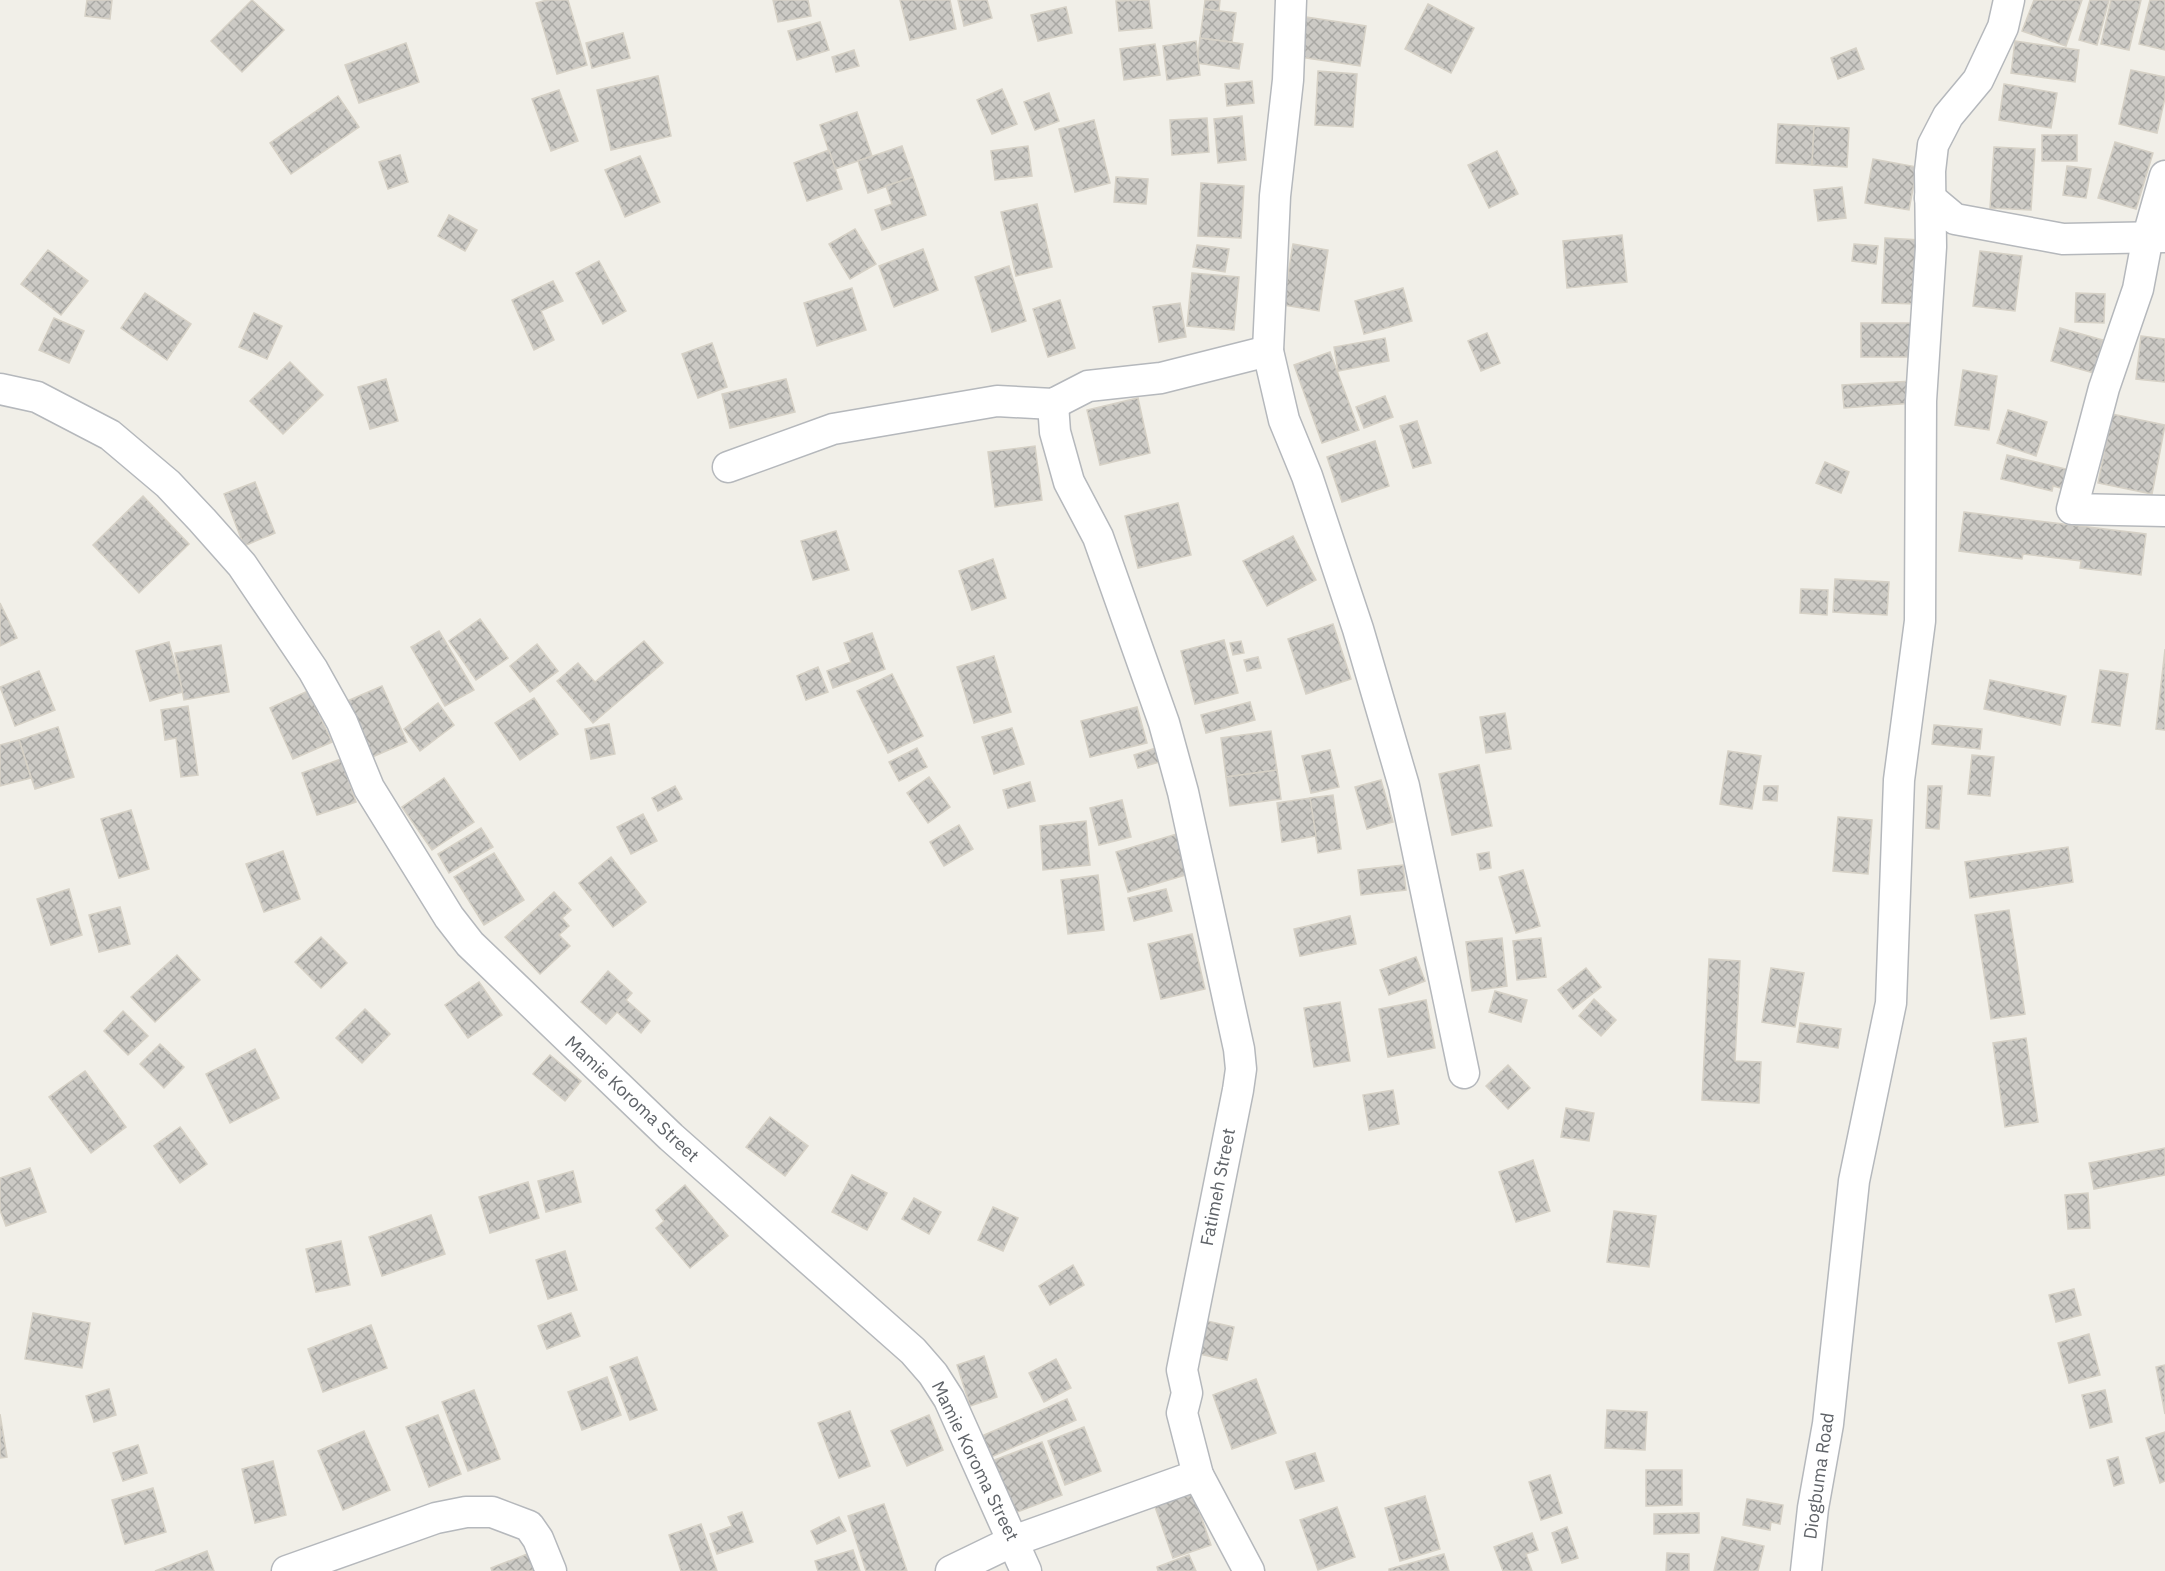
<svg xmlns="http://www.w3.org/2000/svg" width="2165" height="1571" viewBox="0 0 2165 1571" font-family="'IBM Plex Sans',sans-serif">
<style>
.building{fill:url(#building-cross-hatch);stroke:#d6d1c6;stroke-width:1.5}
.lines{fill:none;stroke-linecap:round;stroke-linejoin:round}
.minor-casing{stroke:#b5b8bc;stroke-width:33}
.minor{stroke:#fff;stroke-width:30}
.labels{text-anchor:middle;stroke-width:6;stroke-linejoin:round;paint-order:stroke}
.street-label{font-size:18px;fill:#5f6368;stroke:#fff}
</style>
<defs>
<pattern id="building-cross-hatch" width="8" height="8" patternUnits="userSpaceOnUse" patternTransform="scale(1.5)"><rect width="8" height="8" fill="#cccac5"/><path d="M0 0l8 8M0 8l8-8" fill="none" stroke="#a9a8a4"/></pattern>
</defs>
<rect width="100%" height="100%" fill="#f1efe8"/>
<g class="building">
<path d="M87 0H112L110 19 85 16Z"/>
<path d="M252 0 284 30 242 72 211 41Z"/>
<path d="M547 0H568L587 65 557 74 536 3Z"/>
<path d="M773 0H808L811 16 778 22Z"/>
<path d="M900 0H950L956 29 910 40Z"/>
<path d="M958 0H987L992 18 964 26Z"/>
<path d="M1149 0 1152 28 1119 31 1116 1Z"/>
<path d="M1205 0H1220L1219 11 1204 9Z"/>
<path d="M2034 0H2082L2066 46 2022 31Z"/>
<path d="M2090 0H2109L2097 45 2079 40Z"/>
<path d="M2111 0H2141L2129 50 2101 44Z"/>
<path d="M2150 0H2165V50L2139 44Z"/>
<path d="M1428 4 1474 28 1451 73 1405 49Z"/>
<path d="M1066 7 1072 33 1038 41 1031 15Z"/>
<path d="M1204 9 1236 13 1232 42 1200 38Z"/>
<path d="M1306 17 1366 26 1360 66 1300 57Z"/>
<path d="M820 22 829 50 797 60 788 31Z"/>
<path d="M623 33 630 58 592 68 586 43Z"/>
<path d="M1200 38 1243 44 1239 69 1197 63Z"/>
<path d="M1196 41 1200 75 1167 80 1163 46Z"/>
<path d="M2015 41 2079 50 2075 82 2011 73Z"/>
<path d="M406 43 419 82 359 103 345 65Z"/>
<path d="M1155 44 1160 75 1124 80 1120 49Z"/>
<path d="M1856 48 1864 69 1838 79 1831 58Z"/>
<path d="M854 50 859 66 836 72 832 57Z"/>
<path d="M2131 70 2165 77V98L2157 133 2119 124Z"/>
<path d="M1318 71 1357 74 1353 127 1315 125Z"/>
<path d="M658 76 671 136 611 150 597 90Z"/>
<path d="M1252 81 1254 103 1227 106 1225 84Z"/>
<path d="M2004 84 2057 93 2051 128 1999 120Z"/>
<path d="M1002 89 1017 124 992 134 977 100Z"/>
<path d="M559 90 578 141 551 151 532 99Z"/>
<path d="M1049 93 1059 121 1035 130 1024 102Z"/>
<path d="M338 96 359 127 291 174 270 143Z"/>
<path d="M857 112 872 156 835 169 820 125Z"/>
<path d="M1242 116 1246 160 1218 163 1214 119Z"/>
<path d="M1207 118 1209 152 1172 155 1170 120Z"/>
<path d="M1094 120 1110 183 1075 192 1059 129Z"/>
<path d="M1778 124 1814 126 1812 165 1776 163Z"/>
<path d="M1814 126 1849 128 1847 167 1812 165Z"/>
<rect x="2042" y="135" width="35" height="26"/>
<path d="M2115 142 2153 153 2136 209 2098 198Z"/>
<path d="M902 146 913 177 868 193 858 161Z"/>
<path d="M1028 146 1032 176 995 180 991 151Z"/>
<path d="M1994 147 2035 149 2031 210 1990 208Z"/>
<path d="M829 150 842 189 807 201 794 163Z"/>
<path d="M1497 151 1518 194 1489 208 1468 165Z"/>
<path d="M400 155 408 182 388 189 379 162Z"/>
<path d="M640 156 660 202 625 217 605 170Z"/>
<path d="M1873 159 1917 167 1909 210 1865 203Z"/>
<path d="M2067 166 2091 169 2086 198 2063 195Z"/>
<path d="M913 177 926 215 882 230 875 210 892 204 886 186Z"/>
<path d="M1116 177 1148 179 1146 204 1114 202Z"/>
<path d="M1201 183 1244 186 1241 238 1198 236Z"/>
<path d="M1842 187 1846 218 1818 221 1814 190Z"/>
<path d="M1037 204 1052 267 1016 276 1001 212Z"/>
<path d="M449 215 477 230 465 251 438 236Z"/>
<path d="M855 229 876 264 850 279 829 244Z"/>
<path d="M1622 235 1627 282 1567 288 1563 241Z"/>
<path d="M1885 238 1921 240 1918 304 1882 303Z"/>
<path d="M1293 244 1328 250 1319 311 1283 305Z"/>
<path d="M1854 244 1878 246 1876 264 1852 261Z"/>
<path d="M1197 245 1229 249 1225 272 1193 267Z"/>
<path d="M923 249 938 290 894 307 879 266Z"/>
<path d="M48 250 88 281 61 315 21 284Z"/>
<path d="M1980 251 2022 256 2015 311 1973 306Z"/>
<path d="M599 261 626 311 603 324 576 273Z"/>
<path d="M1009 266 1026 321 992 332 975 277Z"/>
<path d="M1192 273 1239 277 1234 330 1187 326Z"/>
<path d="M553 281 563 301 541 311 554 340 534 350 512 300Z"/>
<path d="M852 288 866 330 817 346 804 303Z"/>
<path d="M1403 288 1412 321 1364 334 1355 301Z"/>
<path d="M145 293 191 324 167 360 121 328Z"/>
<path d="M2076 293 2105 294 2104 323 2075 322Z"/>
<path d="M1060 300 1075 348 1048 357 1033 309Z"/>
<path d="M1180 303 1186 337 1159 342 1153 307Z"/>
<path d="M254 313 282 326 267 359 239 347Z"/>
<path d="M54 318 84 331 69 363 39 350Z"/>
<rect x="1861" y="323" width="50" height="34"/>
<path d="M2060 328 2103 340 2094 373 2051 361Z"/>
<path d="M1487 333 1500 363 1481 371 1468 341Z"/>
<path d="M2141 336 2165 339V382L2136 379Z"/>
<path d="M1385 338 1389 361 1338 371 1334 347Z"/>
<path d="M712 343 727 387 698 398 682 354Z"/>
<path d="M1330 352 1359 430 1322 443 1294 365Z"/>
<path d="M290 362 323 395 283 434 250 401Z"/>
<path d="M1963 370 1997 376 1989 430 1955 425Z"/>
<path d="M386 379 398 421 370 429 358 387Z"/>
<path d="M786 379 795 412 730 428 722 394Z"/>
<path d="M1913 381 1914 403 1844 408 1842 385Z"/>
<path d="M1385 396 1393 417 1364 428 1356 407Z"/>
<path d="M1138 398 1150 453 1100 465 1087 410Z"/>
<path d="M2008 410 2047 422 2036 456 1997 443Z"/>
<path d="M2112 414 2165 425 2152 494 2098 483Z"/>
<path d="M1417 421 1431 463 1413 468 1400 426Z"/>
<path d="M1375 441 1389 486 1342 502 1327 457Z"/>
<path d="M1035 446 1042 500 995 507 988 452Z"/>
<path d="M2007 455 2070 470 2065 489 2053 486 2052 491 2001 479Z"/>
<path d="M1825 462 1849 472 1841 493 1816 483Z"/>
<path d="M255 482 275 533 244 546 224 494Z"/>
<path d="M143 496 189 544 139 593 93 545Z"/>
<path d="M1178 503 1191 555 1138 568 1125 516Z"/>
<path d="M1964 512 2146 534 2141 575 2080 568 2081 561 2023 554 2022 559 1959 551Z"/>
<path d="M836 531 849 570 813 580 801 541Z"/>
<path d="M1293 536 1316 580 1267 606 1243 561Z"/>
<path d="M993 559 1006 598 972 610 959 571Z"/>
<path d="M1835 579 1889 582 1887 615 1833 612Z"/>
<path d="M1801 589 1828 590 1827 615 1800 613Z"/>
<path d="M0 603 17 638 0 646Z"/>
<path d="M480 619 508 658 476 680 449 641Z"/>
<path d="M1333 624 1351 679 1306 694 1288 639Z"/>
<path d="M439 631 474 690 445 706 411 647Z"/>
<path d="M872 633 885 669 833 688 827 671 851 662 844 643Z"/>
<path d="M1224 640 1238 693 1195 704 1181 651Z"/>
<path d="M644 641 663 663 593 723 557 681 578 663 595 682Z"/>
<path d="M1241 641 1244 653 1233 655 1230 643Z"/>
<path d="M169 642 183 692 150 701 136 651Z"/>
<path d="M537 644 558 671 530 692 510 666Z"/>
<path d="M221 645 229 692 184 700 175 653Z"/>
<path d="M2165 649V730L2156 729Z"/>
<path d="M994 656 1011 712 974 723 957 667Z"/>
<path d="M1258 657 1261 668 1247 671 1244 660Z"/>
<path d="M818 667 828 692 806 700 797 676Z"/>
<path d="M2100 670 2128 674 2120 726 2092 722Z"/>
<path d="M39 671 55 710 15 726 0 687Z"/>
<path d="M892 674 923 736 888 753 857 691Z"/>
<path d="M1990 680 2066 696 2060 725 1984 709Z"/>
<path d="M382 686 407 742 370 758 345 702Z"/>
<path d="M308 691 332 742 293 759 270 708Z"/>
<path d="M534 698 558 734 520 760 495 723Z"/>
<path d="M1250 702 1255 720 1206 733 1201 715Z"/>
<path d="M438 703 454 725 420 751 404 729Z"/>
<path d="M188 706 198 775 181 777 176 738 165 740 161 710Z"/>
<path d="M1137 707 1147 743 1090 757 1081 721Z"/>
<path d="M1505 713 1511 749 1486 753 1480 717Z"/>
<path d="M609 724 615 754 591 759 585 729Z"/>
<path d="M1934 725 1982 729 1980 749 1932 744Z"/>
<path d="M58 727 74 777 35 789 19 740Z"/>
<path d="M1012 728 1024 764 994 774 982 737Z"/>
<path d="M1271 731 1277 770 1226 777 1221 738Z"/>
<path d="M19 740 31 778 0 786V745Z"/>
<path d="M1159 747 1163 761 1138 768 1134 755Z"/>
<path d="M917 748 927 767 899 781 889 762Z"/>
<path d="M1330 750 1339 787 1311 793 1302 756Z"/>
<path d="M1728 751 1761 756 1752 809 1720 804Z"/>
<path d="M1972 755 1994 757 1990 796 1968 794Z"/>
<path d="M341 759 356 802 317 815 302 773Z"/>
<path d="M1479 765 1492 826 1452 835 1439 774Z"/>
<path d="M1277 770 1281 799 1230 806 1226 777Z"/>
<path d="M929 777 950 807 928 823 907 793Z"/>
<path d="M444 778 474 822 432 850 402 807Z"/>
<path d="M1381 780 1393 822 1367 829 1355 787Z"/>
<path d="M1030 782 1035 801 1008 808 1003 790Z"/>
<path d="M675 786 682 799 658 811 652 798Z"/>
<path d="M1764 786H1778L1777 801 1763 800Z"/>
<path d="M1928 786H1942L1939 829 1926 828Z"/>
<path d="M1333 795 1341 849 1318 853 1310 798Z"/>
<path d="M1310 798 1316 836 1282 842 1277 803Z"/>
<path d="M1122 800 1131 837 1099 845 1090 808Z"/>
<path d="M131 810 149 869 119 878 101 819Z"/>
<path d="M643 814 657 841 631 854 617 827Z"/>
<path d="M1838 817 1872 820 1868 874 1833 871Z"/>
<path d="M1086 821 1090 865 1043 870 1040 826Z"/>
<path d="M959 825 973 849 944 866 930 842Z"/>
<path d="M481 828 493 847 449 873 438 854Z"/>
<path d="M1177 834 1189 874 1128 892 1116 852Z"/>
<path d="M2068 847 2073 882 1970 898 1965 862Z"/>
<path d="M283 851 300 899 264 912 246 864Z"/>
<path d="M1489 852 1491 868 1480 870 1477 854Z"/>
<path d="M494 853 524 900 484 925 454 877Z"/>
<path d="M611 857 646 902 613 927 579 883Z"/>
<path d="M1403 865 1406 890 1361 895 1358 870Z"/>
<path d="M1523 870 1540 926 1516 933 1499 877Z"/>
<path d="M1098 875 1104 930 1068 934 1061 880Z"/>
<path d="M69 889 82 935 51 945 37 899Z"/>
<path d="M1166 889 1172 911 1134 921 1128 898Z"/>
<path d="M554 892 571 910 562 918 569 926 559 935 570 946 540 974 505 937Z"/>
<path d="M120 907 130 944 99 952 89 915Z"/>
<path d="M2009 910 2025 1014 1991 1019 1975 915Z"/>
<path d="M1350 916 1356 944 1300 956 1294 929Z"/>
<path d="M1192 934 1205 989 1161 999 1148 944Z"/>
<path d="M321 937 347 963 321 988 295 962Z"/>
<path d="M1502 938 1507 986 1472 991 1466 942Z"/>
<path d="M1541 938 1546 977 1517 980 1513 941Z"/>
<path d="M177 955 200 980 155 1022 131 997Z"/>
<path d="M1416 957 1425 981 1389 995 1380 970Z"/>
<path d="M1709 959 1740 961 1735 1061 1761 1062 1759 1103 1702 1100Z"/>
<path d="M1586 968 1601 987 1573 1009 1558 990Z"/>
<path d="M1771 968 1804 973 1795 1027 1762 1022Z"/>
<path d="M608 971 632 993 626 1000 650 1021 641 1033 617 1012 606 1024 581 1002Z"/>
<path d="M479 982 502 1015 468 1038 445 1005Z"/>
<path d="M1495 991 1527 1000 1521 1022 1489 1012Z"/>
<path d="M1594 999 1616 1020 1601 1036 1579 1016Z"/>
<path d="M1426 1000 1435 1048 1388 1057 1379 1009Z"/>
<path d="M1340 1002 1350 1061 1314 1067 1304 1008Z"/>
<path d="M365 1009 390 1034 362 1063 336 1038Z"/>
<path d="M123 1011 148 1036 128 1055 104 1031Z"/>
<path d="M1800 1023 1841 1029 1838 1048 1797 1042Z"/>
<path d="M2026 1038 2038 1122 2005 1127 1993 1043Z"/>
<path d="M160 1044 184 1067 164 1088 140 1064Z"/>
<path d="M255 1049 279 1098 230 1123 206 1074Z"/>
<path d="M550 1055 581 1081 565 1101 533 1074Z"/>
<path d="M1508 1065 1530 1088 1508 1109 1486 1086Z"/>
<path d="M85 1071 126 1127 91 1153 49 1097Z"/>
<path d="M1393 1090 1399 1124 1369 1130 1363 1095Z"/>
<path d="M1566 1108 1594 1113 1589 1141 1561 1137Z"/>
<path d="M770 1117 808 1146 785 1176 746 1147Z"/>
<path d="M180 1127 207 1164 180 1183 154 1146Z"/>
<path d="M2165 1148V1175L2094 1189 2089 1163Z"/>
<path d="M1533 1160 1550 1211 1516 1222 1499 1172Z"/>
<path d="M30 1168 46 1212 6 1226 0 1210V1178Z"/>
<path d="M573 1171 581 1202 546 1212 538 1181Z"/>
<path d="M852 1175 887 1193 867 1230 832 1212Z"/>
<path d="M528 1182 539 1218 490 1233 479 1197Z"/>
<path d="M685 1185 728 1236 690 1268 656 1228 664 1221 656 1210Z"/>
<path d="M2088 1193 2090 1228 2068 1229 2065 1195Z"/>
<path d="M914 1198 941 1212 929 1234 902 1219Z"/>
<path d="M993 1207 1018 1218 1003 1251 978 1240Z"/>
<path d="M1614 1211 1656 1216 1649 1267 1607 1262Z"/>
<path d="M431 1215 445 1254 382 1276 369 1237Z"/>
<path d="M341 1241 350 1285 316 1292 306 1249Z"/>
<path d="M565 1251 577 1290 548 1299 536 1260Z"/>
<path d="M1073 1265 1084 1285 1050 1305 1039 1286Z"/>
<path d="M2074 1289 2081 1315 2056 1322 2049 1295Z"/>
<path d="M33 1313 90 1323 82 1368 25 1359Z"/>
<path d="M571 1313 580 1336 547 1349 538 1326Z"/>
<path d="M1198 1319 1234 1327 1227 1360 1190 1352Z"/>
<path d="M371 1325 387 1368 323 1392 308 1349Z"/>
<path d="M2089 1334 2100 1375 2069 1383 2058 1343Z"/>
<path d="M984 1356 997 1397 970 1406 957 1365Z"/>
<path d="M637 1357 657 1410 630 1420 610 1367Z"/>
<path d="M1056 1359 1071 1388 1044 1402 1029 1373Z"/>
<path d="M2165 1365V1414L2156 1367Z"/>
<path d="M607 1377 621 1415 582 1430 568 1392Z"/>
<path d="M1256 1379 1276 1433 1232 1449 1213 1395Z"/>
<path d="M109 1389 116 1415 94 1422 86 1396Z"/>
<path d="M474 1390 500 1459 468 1471 442 1402Z"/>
<path d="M2105 1390 2112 1422 2090 1428 2082 1395Z"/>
<path d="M1067 1399 1076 1420 991 1457 982 1436Z"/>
<path d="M1607 1410 1647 1412 1645 1450 1605 1448Z"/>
<path d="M850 1411 870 1466 839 1478 818 1423Z"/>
<path d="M0 1414 7 1457 0 1458Z"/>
<path d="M438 1415 461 1474 429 1487 406 1427Z"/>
<path d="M929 1415 943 1450 907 1466 891 1431Z"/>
<path d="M1084 1427 1101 1471 1065 1485 1048 1441Z"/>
<path d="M364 1431 390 1490 343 1510 318 1451Z"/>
<path d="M2165 1432V1481L2160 1483 2146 1438Z"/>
<path d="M1042 1442 1062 1495 1012 1514 992 1461Z"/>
<path d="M138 1445 147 1473 123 1481 113 1453Z"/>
<path d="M1315 1453 1324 1481 1295 1489 1286 1462Z"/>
<path d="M2118 1457 2124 1483 2114 1486 2107 1460Z"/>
<path d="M273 1461 286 1515 255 1523 242 1469Z"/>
<path d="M1646 1470H1682V1505L1646 1506Z"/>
<path d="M1550 1475 1562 1513 1541 1520 1529 1482Z"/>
<path d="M153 1488 166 1532 125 1544 112 1500Z"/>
<path d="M1192 1491 1211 1545 1173 1558 1154 1504Z"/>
<path d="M1425 1496 1440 1549 1400 1561 1385 1508Z"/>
<path d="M1747 1499 1783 1505 1780 1524 1771 1522 1770 1530 1743 1525Z"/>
<path d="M884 1504 907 1571H866L848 1516Z"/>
<path d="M1337 1507 1355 1557 1318 1570 1300 1520Z"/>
<path d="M742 1512 753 1542 717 1554 710 1534 732 1526 728 1517Z"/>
<path d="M1699 1513V1533L1654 1534V1514Z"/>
<path d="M839 1517 846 1531 817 1544 811 1531Z"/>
<path d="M701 1524 717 1571H681L669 1535Z"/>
<path d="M1567 1527 1578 1558 1562 1563 1552 1533Z"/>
<path d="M1532 1533 1538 1550 1526 1554 1532 1571H1503L1494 1547Z"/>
<path d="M1722 1537 1764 1546 1758 1571H1714Z"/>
<path d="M853 1550 860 1571H818L815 1561Z"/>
<path d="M207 1551 214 1571H155Z"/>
<path d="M535 1551 543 1571H492L491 1568Z"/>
<path d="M1667 1553 1689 1554V1571H1666Z"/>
<path d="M1444 1554 1449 1571H1389V1569Z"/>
<path d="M1189 1555 1196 1571H1158L1157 1567Z"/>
</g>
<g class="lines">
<defs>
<g id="minor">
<path d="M1291 0 1288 80 1275 196 1268 351 1284 420 1307 476 1358 629 1404 786 1464 1073"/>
<path d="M2165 176 2148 236 2138 289 2104 388 2072 509 2165 511"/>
<path d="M1930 198 1955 219 2063 239 2165 237"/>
<path d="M0 389 37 397 110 435 168 484 202 520 242 565 313 670 342 722 369 788 449 917 470 944 671 1137 913 1351 933 1374 949 1399 1026 1571"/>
<path d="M1053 404 1055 432 1069 482 1098 537 1164 723 1183 792 1239 1049 1241 1069 1238 1090 1182 1370 1187 1393 1182 1413 1198 1475 1249 1571"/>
<path d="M728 467 833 429 997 401 1053 404 1088 386 1161 378 1268 351"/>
<path d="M287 1571 436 1518 466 1512H492L529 1526 538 1539 551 1571"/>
<path d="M951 1571 1013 1541 1198 1475"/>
<path d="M1806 1571 1813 1508 1828 1424 1854 1181 1891 1003 1899 780 1920 621 1921 401 1931 247 1930 171 1933 145 1948 116 1978 80 2003 27 2009 0"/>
</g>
</defs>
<use href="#minor" class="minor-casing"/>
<use href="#minor" class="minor"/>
</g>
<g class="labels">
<g class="street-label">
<text transform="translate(632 1099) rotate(43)" y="6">Mamie Koroma Street</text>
<text transform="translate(1218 1187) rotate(-79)" y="6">Fatimeh Street</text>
<text transform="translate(975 1461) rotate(64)" y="6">Mamie Koroma Street</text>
<text transform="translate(1819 1476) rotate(-82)" y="6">Diogbuma Road</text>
</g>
</g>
</svg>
